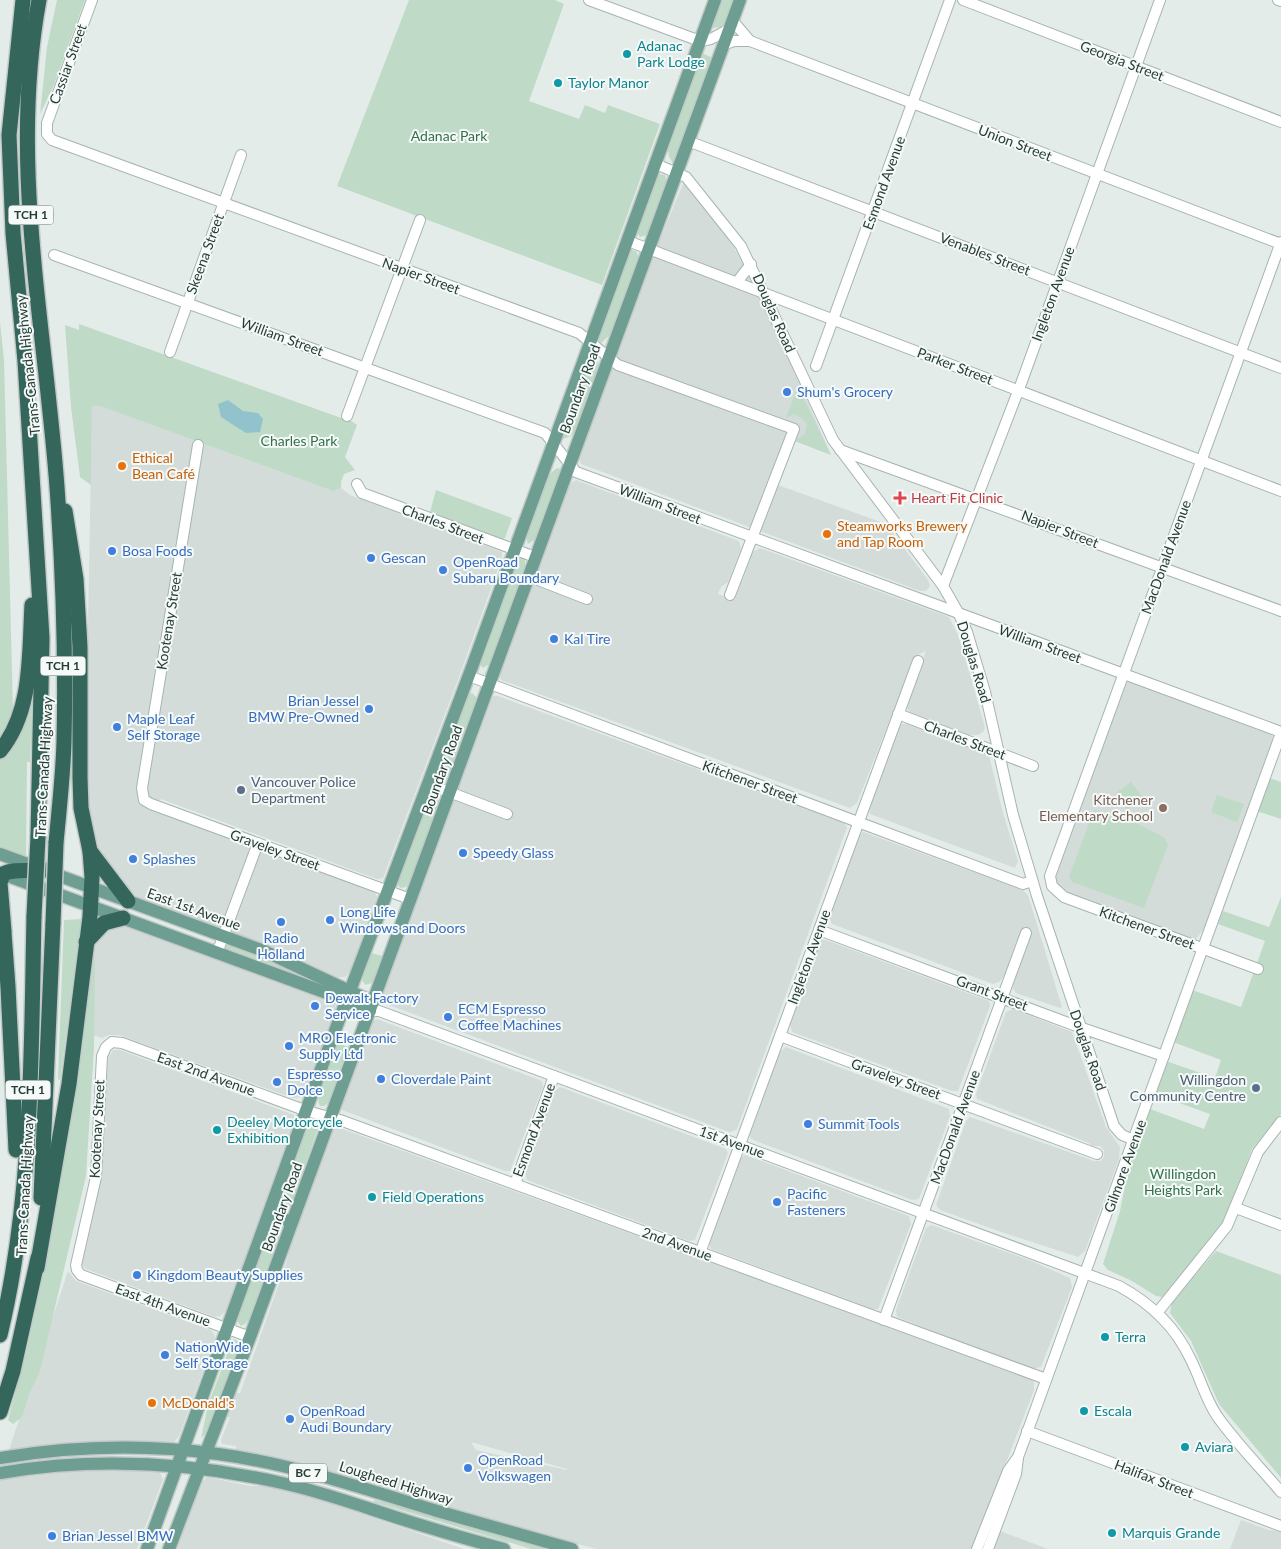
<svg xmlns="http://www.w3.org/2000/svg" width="1281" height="1549" viewBox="0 0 1281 1549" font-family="Lato,sans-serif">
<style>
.built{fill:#d3dcd8;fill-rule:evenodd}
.green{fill:#bfdbc7}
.water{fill:#92c3cc}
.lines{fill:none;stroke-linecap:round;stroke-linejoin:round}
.minor-casing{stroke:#a7b4b0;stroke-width:12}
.major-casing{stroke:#c2c9c7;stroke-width:15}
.highway-casing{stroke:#c2c9c7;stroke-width:18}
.minor{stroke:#fff;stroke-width:10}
.major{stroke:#6d9e91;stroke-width:12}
.highway{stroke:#34665c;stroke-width:15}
.highway-bridge-casing{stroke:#c2c9c7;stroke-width:18;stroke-linecap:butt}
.highway-bridge{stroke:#34665c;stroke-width:15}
.culture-dot{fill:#0f9aa8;stroke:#f5f9f7;stroke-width:2}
.shop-dot{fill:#3f7fe0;stroke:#f5f9f7;stroke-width:2}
.food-dot{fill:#e8710a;stroke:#f5f9f7;stroke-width:2}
.health-dot{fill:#e0444e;stroke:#f5f9f7;stroke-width:2}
.service-dot{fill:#5c6f8a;stroke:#f5f9f7;stroke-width:2}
.education-dot{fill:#8d6e63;stroke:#f5f9f7;stroke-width:2}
.labels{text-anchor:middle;stroke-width:4;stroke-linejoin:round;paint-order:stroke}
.shield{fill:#f5f9f7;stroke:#637570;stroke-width:1}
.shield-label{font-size:12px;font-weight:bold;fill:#253d36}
.culture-label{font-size:14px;fill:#0d838f;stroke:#f5f9f7;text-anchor:start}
.street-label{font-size:14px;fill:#253d36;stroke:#f5f9f7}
.park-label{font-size:14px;fill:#33704a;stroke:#f5f9f7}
.shop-label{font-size:14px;fill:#366cbe;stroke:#f5f9f7;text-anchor:start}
.food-label{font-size:14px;fill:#c56008;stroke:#f5f9f7;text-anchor:start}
.health-label{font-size:14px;fill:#be3a42;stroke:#f5f9f7;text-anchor:start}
.service-label{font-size:14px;fill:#4e5e75;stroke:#f5f9f7;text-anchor:start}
.education-label{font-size:14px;fill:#785e54;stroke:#f5f9f7;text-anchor:end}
</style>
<rect width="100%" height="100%" fill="#e4ece9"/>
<g class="built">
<path d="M686 177 715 217 745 266 781 340 831 455 795 441 778 485 886 524 928 580 930 586 926 591H920L581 464 579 458 661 237Z"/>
<path d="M92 403 333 491 341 488 350 495 502 552V558L456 685 383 878 377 879 161 799 152 810 375 891 377 898 350 971 345 977H335L276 949 141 899 117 881 103 862 85 802Z"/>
<path d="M576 480 739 541 741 549 728 582 721 587 718 594 735 600 753 552 760 548 949 617 958 635 971 678 985 728 983 732 978 735H967L909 712 905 703 926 651 915 656 857 803 850 808 501 680 499 674 570 484Z"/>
<path d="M1130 682 1270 733 1273 737 1206 927 1195 940 1066 892 1057 886 1054 877 1125 683Z"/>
<path d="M493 696H498L844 823 847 827 737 1129 734 1131 729 1132 381 1002V997Z"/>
<path d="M910 723 989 755 1003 813 1018 861 1015 868 870 814 869 809 899 728 902 724Z"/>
<path d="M863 832 1023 890 1028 895 1062 1007 1060 1008 1016 993 1013 988 1015 971 1029 930 1024 928 1006 974 999 982 993 984 832 924 829 917 859 836Z"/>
<path d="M115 924 132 927 335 1003 336 1010 303 1097 293 1098 119 1035H109L102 1038 80 1031 94 945 99 934Z"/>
<path d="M823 939 989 1001 990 1006 958 1091H952L792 1032 790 1024 819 943Z"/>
<path d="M1013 1009 1072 1032 1106 1127 1120 1147 1119 1159 1085 1251 1078 1257 1001 1232 940 1210 936 1205 966 1121 970 1117 1094 1161H1101L1104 1157V1150L1100 1146H1092L1089 1143 977 1099 976 1094 1006 1012Z"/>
<path d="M377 1019 542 1081 543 1087 510 1171H505L342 1110 341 1106 372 1022Z"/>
<path d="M786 1047 949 1109 950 1116 919 1199 912 1200 751 1139 749 1133 780 1052Z"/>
<path d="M113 1050H120L294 1115 295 1121 225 1312 220 1316 215 1317 86 1269 82 1265 101 1173 108 1058Z"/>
<path d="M560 1087 726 1149 728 1153 695 1240 689 1241 527 1180 525 1173 555 1091Z"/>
<path d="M337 1127 1030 1378 1034 1382V1390L973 1549H597L497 1523 352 1477 273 1458 231 1450 236 1449V1446L222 1444 221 1440 230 1417H227L223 1425 238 1385 237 1393H240L286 1264 293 1235 331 1132ZM471 1442 567 1469V1470L476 1450Z"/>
<path d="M745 1155 909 1216 911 1224 878 1309H873L711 1249 709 1242 740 1158Z"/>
<path d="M931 1225 1029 1260 1070 1278 1072 1287 1041 1367 1030 1369 897 1317 896 1310 926 1228Z"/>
<path d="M68 1271 76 1281 211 1330 214 1334 215 1339 179 1436 173 1443 58 1444 9 1450Z"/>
<path d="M128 1469 159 1471 163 1479 137 1549H0V1480L66 1472Z"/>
<path d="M207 1477 250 1486H269L330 1503 464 1549H177L201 1483Z"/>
<path d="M1241 1520 1269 1530 1281 1531V1549H1230Z"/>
<path d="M1000 1531 1048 1549H991Z"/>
</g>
<g class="green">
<path d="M57 0H85L53 87 40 114 47 47Z"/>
<path d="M409 0H555L564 4 529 101 579 119 585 105 605 113 608 105 660 124 602 285 337 186Z"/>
<path d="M720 0H734L727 19 721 27 711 28Z"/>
<path d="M701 53 713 58 673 163 669 157 667 145Z"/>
<path d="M659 174 665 175 667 182 648 235 640 237 635 230 655 176Z"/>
<path d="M631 250 636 251 639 257 611 334 601 343 597 339 628 252Z"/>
<path d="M0 322 4 360 13 711 22 727 32 701 30 762H27L26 857 0 848Z"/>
<path d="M79 324 344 419 350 420 357 425 345 457 355 470 344 474 341 482V488L333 491 100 406H92L91 485 80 477 71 407 65 325 79 330Z"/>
<path d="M597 361 600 367 576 430 571 436 563 439 561 436 590 362Z"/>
<path d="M798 387 831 455 795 441 805 434 807 424 802 418 794 414 786 418Z"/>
<path d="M559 468 561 472 536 539 528 544C522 532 544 469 559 468Z"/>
<path d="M436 490 512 518 505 538 502 539 430 512Z"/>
<path d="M523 557 525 560V569L490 664 483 668 478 662 518 558Z"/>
<path d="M472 693 476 697V702L448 778 442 782 437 778 468 694Z"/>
<path d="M1269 778 1281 782V819L1256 811Z"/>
<path d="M1131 782 1143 798 1126 810 1115 794Z"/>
<path d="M430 794 438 796 439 803 410 882 406 887 400 888 397 883Z"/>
<path d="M1217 795 1244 804 1237 822 1211 812Z"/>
<path d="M1094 810 1138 824 1165 838 1168 845 1144 908 1072 882 1069 877Z"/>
<path d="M1281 897V1114L1252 1149 1226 1219 1166 1294 1162 1297 1156 1296 1132 1281 1108 1270 1103 1264 1120 1211 1126 1181 1150 1109 1204 1129 1210 1114 1154 1094 1166 1061 1215 1078 1221 1060 1173 1042 1192 990 1241 1007 1265 941 1218 924 1223 911 1269 927Z"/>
<path d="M82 919 60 1080 58 1079 64 920Z"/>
<path d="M226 943 281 963 337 990 229 951 224 948Z"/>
<path d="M372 953 382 956 372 983 365 985 362 980Z"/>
<path d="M95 956 94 1048 86 1176 40 1371 30 1392 22 1417 13 1424 8 1420 26 1354 45 1265Z"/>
<path d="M337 1043 349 1047 328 1103 324 1106H320C313 1095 332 1056 337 1043Z"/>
<path d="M315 1119 319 1125 291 1206 283 1210 279 1202 306 1126Z"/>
<path d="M274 1223 279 1224 282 1230 249 1319 245 1324 241 1326 237 1321V1314L269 1229Z"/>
<path d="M1216 1251 1281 1275V1478L1219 1404 1191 1341 1170 1313 1172 1302Z"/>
<path d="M233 1339 238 1341V1349L207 1432 201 1438 208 1405Z"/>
<path d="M374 1500 398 1506 551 1549H531L374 1502Z"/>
</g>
<path class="water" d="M228 400 243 411 258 413 263 419 260 432 246 433 221 417 218 404Z"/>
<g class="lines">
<defs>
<g id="minor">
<path d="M92 0 47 123V134L52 140 579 333 618 365 794 429 730 595"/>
<path d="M589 0 700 41 711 39 729 29"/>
<path d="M963 0 1281 122"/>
<path d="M1278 0 1281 1"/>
<path d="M732 20 750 41 1281 244"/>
<path d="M723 45 734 41H750"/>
<path d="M688 141 1281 368"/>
<path d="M656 164 686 177 741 246 833 440 943 586 959 614 967 632 985 692 1013 815 1037 896 1114 1126 1122 1135 1134 1140"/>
<path d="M628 241 1281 491"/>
<path d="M54 255 545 433 576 472 1281 732"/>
<path d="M737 282 751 264"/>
<path d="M170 352 241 155"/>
<path d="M816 366 950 0"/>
<path d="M347 416 420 220"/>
<path d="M198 445 142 788 144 800 151 804 410 899"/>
<path d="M840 450 1281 611"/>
<path d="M357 484 362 493 535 557"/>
<path d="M528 576 587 599"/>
<path d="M943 586 1022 381 1160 0"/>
<path d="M469 676 1023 884 1032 881"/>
<path d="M898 714 1033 766"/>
<path d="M428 784 507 814"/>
<path d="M819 930 1079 1027 1164 1056"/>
<path d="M217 953 258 843"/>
<path d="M1258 969 1064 897 1052 886 1050 876 1281 242"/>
<path d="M370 1011H379L1119 1286C1150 1303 1175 1326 1190 1358 1200 1377 1205 1398 1217 1416 1236 1443 1260 1467 1281 1492"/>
<path d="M780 1036 1097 1154"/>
<path d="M515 1184 554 1076"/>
<path d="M1236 1208 1281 1225"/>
<path d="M700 1253 918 661"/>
<path d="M1157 1313 1227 1226 1258 1152 1281 1122"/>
<path d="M884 1320 1026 933"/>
<path d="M250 1337 81 1275 77 1270 76 1265 96 1177 102 1056 106 1047 112 1042 122 1043 307 1111 340 1120 1046 1379"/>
<path d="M1027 1431 1281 1526"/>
<path d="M977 1549 1008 1471 1018 1457 1024 1441 1281 733"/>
<path d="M988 1549 1016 1474 1018 1458"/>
</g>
<g id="major">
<path d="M0 854 264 951 373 1002"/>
<path d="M0 873 335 996 370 1011"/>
<path d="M270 1214 292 1222"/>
<path d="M0 1458C72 1446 146 1444 218 1454 293 1464 365 1489 437 1511 482 1524 527 1536 572 1549"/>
<path d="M0 1473C94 1457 189 1462 282 1483 332 1494 379 1513 427 1527 453 1535 478 1542 504 1549"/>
<path d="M147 1549 333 1036 472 667 715 0"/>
<path d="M169 1549 250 1337 740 0"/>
</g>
<g id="highway">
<path d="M23 0 9 135 13 233 25 361 42 638 38 837"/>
<path d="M39 0C9 162 45 325 57 487 63 571 66 657 64 742 63 776 59 810 56 843"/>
<path d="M0 751C33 711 29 654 32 605"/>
<path d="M90 851 128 901"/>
<path d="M0 922 4 933 8 987 16 1150"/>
<path d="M4 931 0 883 3 874C15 868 30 872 44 870"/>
<path d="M86 942 104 923 123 918"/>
<path d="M41 1198 53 923"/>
<path d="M37 1268 69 1084 90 917 92 877 90 851 81 808 80 778V647L76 579 65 511"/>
<path d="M0 1335C33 1199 31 1055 34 916"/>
<path d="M0 1412 13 1371 38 1258"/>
</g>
</defs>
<use href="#minor" class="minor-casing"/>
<use href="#major" class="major-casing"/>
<use href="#highway" class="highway-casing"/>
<use href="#minor" class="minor"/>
<use href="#major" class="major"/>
<use href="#highway" class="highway"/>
<defs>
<g id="highway-bridge">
<path d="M34 916 38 837"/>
<path d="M53 923 56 843"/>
</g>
</defs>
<use href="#highway-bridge" class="highway-bridge-casing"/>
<use href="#highway-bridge" class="highway-bridge"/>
</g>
<g class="culture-dot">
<circle cx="627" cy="54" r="5"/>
<circle cx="558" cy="83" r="5"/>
<circle cx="217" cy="1130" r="5"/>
<circle cx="372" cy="1197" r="5"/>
<circle cx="1105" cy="1337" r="5"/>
<circle cx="1084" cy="1411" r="5"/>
<circle cx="1185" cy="1447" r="5"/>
<circle cx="1112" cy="1533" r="5"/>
</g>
<g class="shop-dot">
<circle cx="787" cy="392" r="5"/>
<circle cx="112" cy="551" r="5"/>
<circle cx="371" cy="558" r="5"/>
<circle cx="443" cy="570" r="5"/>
<circle cx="554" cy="639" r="5"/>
<circle cx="369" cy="709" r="5"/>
<circle cx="117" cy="727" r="5"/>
<circle cx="463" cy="853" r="5"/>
<circle cx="133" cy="859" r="5"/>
<circle cx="330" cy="920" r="5"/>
<circle cx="281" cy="922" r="5"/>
<circle cx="315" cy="1006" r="5"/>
<circle cx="448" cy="1017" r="5"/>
<circle cx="289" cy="1046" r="5"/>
<circle cx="381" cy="1079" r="5"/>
<circle cx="277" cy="1082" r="5"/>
<circle cx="808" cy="1124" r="5"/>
<circle cx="777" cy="1202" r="5"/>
<circle cx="137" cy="1275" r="5"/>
<circle cx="165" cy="1355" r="5"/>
<circle cx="290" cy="1419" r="5"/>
<circle cx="468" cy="1468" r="5"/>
<circle cx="52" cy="1536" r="5"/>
</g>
<g class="food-dot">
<circle cx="122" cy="466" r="5"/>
<circle cx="827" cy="534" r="5"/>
<circle cx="152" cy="1403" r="5"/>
</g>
<path class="health-dot" d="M897.5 490.5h5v5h5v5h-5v5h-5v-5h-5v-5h5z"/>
<g class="service-dot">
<circle cx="241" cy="790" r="5"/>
<circle cx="1256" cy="1088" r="5"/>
</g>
<circle class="education-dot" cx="1163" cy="808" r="5"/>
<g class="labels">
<g class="shield">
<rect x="8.5" y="205.5" width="45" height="19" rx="4"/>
<rect x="40.5" y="656.5" width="45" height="19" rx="4"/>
<rect x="5.5" y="1080.5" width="45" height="19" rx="4"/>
<rect x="289" y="1463.5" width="38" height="19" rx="4"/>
</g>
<g class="shield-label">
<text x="31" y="219">TCH 1</text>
<text x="63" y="670">TCH 1</text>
<text x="28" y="1094">TCH 1</text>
<text x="308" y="1477">BC 7</text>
</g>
<g class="culture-label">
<text x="637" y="51">Adanac<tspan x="637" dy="16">Park Lodge</tspan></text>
<text x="568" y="88">Taylor Manor</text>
<text x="227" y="1127">Deeley Motorcycle<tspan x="227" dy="16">Exhibition</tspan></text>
<text x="382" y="1202">Field Operations</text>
<text x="1115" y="1342">Terra</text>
<text x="1094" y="1416">Escala</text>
<text x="1195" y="1452">Aviara</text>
<text x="1122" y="1538">Marquis Grande</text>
</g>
<g class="street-label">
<text transform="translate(1122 61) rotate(21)" y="5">Georgia Street</text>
<text transform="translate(68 64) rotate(-70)" y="5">Cassiar Street</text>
<text transform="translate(1015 143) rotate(21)" y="5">Union Street</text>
<text transform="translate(884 183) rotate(-70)" y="5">Esmond Avenue</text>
<text transform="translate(205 254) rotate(-70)" y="5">Skeena Street</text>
<text transform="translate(985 254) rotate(21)" y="5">Venables Street</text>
<text transform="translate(421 276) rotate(20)" y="5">Napier Street</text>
<text transform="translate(1053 294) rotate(-70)" y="5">Ingleton Avenue</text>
<text transform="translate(774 313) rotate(66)" y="5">Douglas Road</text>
<text transform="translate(282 337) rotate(20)" y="5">William Street</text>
<text transform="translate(28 365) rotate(-96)" y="5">Trans-Canada Highway</text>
<text transform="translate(955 366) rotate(21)" y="5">Parker Street</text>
<text transform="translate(580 389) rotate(-70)" y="5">Boundary Road</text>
<text transform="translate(660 504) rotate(21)" y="5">William Street</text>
<text transform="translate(443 524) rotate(21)" y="5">Charles Street</text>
<text transform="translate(1060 529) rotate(21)" y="5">Napier Street</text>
<text transform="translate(1166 557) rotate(-70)" y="5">MacDonald Avenue</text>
<text transform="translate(169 621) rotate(-81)" y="5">Kootenay Street</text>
<text transform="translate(1040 644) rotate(20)" y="5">William Street</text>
<text transform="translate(974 662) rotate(73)" y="5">Douglas Road</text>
<text transform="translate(965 740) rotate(21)" y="5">Charles Street</text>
<text transform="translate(44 767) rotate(-87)" y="5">Trans-Canada Highway</text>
<text transform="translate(442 770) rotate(-70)" y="5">Boundary Road</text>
<text transform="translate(750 782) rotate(20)" y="5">Kitchener Street</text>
<text transform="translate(275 850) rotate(20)" y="5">Graveley Street</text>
<text transform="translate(194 909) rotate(20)" y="5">East 1st Avenue</text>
<text transform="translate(1147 928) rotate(20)" y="5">Kitchener Street</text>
<text transform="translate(809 957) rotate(-70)" y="5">Ingleton Avenue</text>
<text transform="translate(992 993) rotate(21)" y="5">Grant Street</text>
<text transform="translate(1088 1050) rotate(71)" y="5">Douglas Road</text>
<text transform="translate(206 1074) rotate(20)" y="5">East 2nd Avenue</text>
<text transform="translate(896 1079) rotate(20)" y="5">Graveley Street</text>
<text transform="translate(955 1127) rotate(-70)" y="5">MacDonald Avenue</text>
<text transform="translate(97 1129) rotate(-87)" y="5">Kootenay Street</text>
<text transform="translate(534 1130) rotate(-70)" y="5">Esmond Avenue</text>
<text transform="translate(732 1142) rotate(20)" y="5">1st Avenue</text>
<text transform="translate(1125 1166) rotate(-70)" y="5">Gilmore Avenue</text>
<text transform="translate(25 1186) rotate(-87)" y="5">Trans-Canada Highway</text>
<text transform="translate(282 1207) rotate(-70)" y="5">Boundary Road</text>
<text transform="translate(677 1244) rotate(20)" y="5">2nd Avenue</text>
<text transform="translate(163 1305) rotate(20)" y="5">East 4th Avenue</text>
<text transform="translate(1154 1479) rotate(21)" y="5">Halifax Street</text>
<text transform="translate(396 1483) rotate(17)" y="5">Lougheed Highway</text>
</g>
<g class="park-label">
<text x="449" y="141">Adanac Park</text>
<text x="299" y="446">Charles Park</text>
<text x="1183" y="1179">Willingdon<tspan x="1183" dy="16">Heights Park</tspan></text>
</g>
<g class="shop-label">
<text x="797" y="397">Shum's Grocery</text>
<text x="122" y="556">Bosa Foods</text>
<text x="381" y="563">Gescan</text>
<text x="453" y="567">OpenRoad<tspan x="453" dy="16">Subaru Boundary</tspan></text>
<text x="564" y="644">Kal Tire</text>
<text x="359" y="706" text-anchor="end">Brian Jessel<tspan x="359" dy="16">BMW Pre-Owned</tspan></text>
<text x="127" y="724">Maple Leaf<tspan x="127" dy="16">Self Storage</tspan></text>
<text x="473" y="858">Speedy Glass</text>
<text x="143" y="864">Splashes</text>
<text x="340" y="917">Long Life<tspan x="340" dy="16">Windows and Doors</tspan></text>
<text x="281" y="943" text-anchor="middle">Radio<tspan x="281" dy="16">Holland</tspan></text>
<text x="325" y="1003">Dewalt Factory<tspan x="325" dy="16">Service</tspan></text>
<text x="458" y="1014">ECM Espresso<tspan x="458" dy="16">Coffee Machines</tspan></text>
<text x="299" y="1043">MRO Electronic<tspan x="299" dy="16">Supply Ltd</tspan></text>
<text x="287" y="1079">Espresso<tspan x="287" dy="16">Dolce</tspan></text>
<text x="391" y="1084">Cloverdale Paint</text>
<text x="818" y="1129">Summit Tools</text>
<text x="787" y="1199">Pacific<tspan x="787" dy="16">Fasteners</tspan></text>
<text x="147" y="1280">Kingdom Beauty Supplies</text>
<text x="175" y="1352">NationWide<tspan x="175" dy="16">Self Storage</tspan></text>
<text x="300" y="1416">OpenRoad<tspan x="300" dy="16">Audi Boundary</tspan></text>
<text x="478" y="1465">OpenRoad<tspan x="478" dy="16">Volkswagen</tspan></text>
<text x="62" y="1541">Brian Jessel BMW</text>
</g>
<g class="food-label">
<text x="132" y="463">Ethical<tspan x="132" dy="16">Bean Café</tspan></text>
<text x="837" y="531">Steamworks Brewery<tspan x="837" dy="16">and Tap Room</tspan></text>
<text x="162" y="1408">McDonald's</text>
</g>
<g class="health-label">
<text x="911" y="503">Heart Fit Clinic</text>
</g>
<g class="service-label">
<text x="251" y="787">Vancouver Police<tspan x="251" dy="16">Department</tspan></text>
<text x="1246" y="1085" text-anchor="end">Willingdon<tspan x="1246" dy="16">Community Centre</tspan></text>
</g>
<g class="education-label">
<text x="1153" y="805">Kitchener<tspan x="1153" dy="16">Elementary School</tspan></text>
</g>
</g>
</svg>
